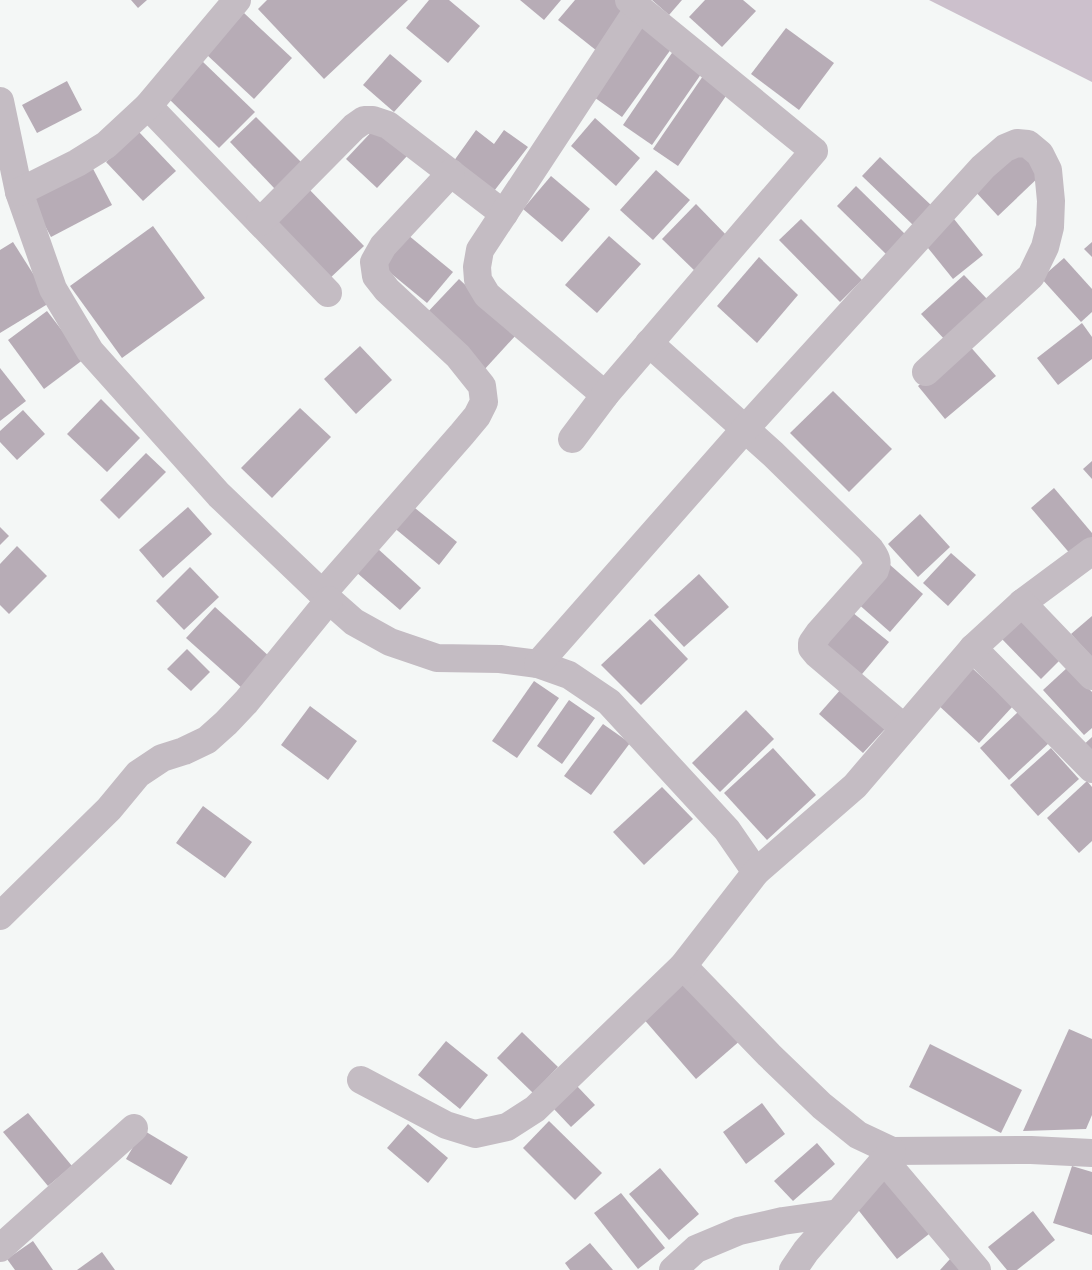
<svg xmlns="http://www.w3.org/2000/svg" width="1092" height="1270" viewBox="0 0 1092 1270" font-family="Barlow,sans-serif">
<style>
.water{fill:#ccc0cc}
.building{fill:#b7acb6}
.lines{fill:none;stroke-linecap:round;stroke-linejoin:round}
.minor{stroke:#c4bcc3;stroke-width:28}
</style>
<rect width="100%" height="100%" fill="#f4f7f6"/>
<path class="water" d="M929 0H1092V82Z"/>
<g class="building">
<path d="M131 0H147L138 8Z"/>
<path d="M267 0H408L324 79 258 9Z"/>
<path d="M429 0H449L480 26 448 63 406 28Z"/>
<path d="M520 0H561L544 20Z"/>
<path d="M575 0H616L629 11 597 51 558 20Z"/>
<path d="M652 0H682L669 15Z"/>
<path d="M705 0H743L756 11 722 47 689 17Z"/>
<path d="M244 13 292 58 254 99 206 54Z"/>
<path d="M642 22 674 45 622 117 591 95Z"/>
<path d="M786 28 834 63 799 110 751 74Z"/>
<path d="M676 47 706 67 652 145 623 125Z"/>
<path d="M390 54 422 81 394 112 363 85Z"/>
<path d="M202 61 255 112 219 148 167 97Z"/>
<path d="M703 76 728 93 678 166 653 149Z"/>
<path d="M67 81 82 110 37 133 22 105Z"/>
<path d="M256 117 302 163 275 189 230 142Z"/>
<path d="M595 118 640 158 616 186 571 146Z"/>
<path d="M377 126 408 155 377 188 346 159Z"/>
<path d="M476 130 494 144 504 130 528 147 491 195 451 165Z"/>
<path d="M139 132 176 171 143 201 106 162Z"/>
<path d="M1016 147 1042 174 998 216 973 189Z"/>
<path d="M880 157 932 206 913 225 862 176Z"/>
<path d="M90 163 112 205 51 237 28 194Z"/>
<path d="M656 170 690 200 653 240 620 210Z"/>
<path d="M551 176 590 209 562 242 523 209Z"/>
<path d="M305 185 364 246 327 281 269 220Z"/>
<path d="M856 186 907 236 887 255 837 206Z"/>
<path d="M696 204 731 240 697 273 662 239Z"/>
<path d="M801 219 862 280 840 302 779 240Z"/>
<path d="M954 219 983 255 953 279 924 243Z"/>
<path d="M153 226 205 298 122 358 70 286Z"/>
<path d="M408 235 453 272 427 303 382 266Z"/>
<path d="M609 236 641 264 597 313 565 285Z"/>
<path d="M13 242 51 302 0 333V250Z"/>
<path d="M1092 242V257L1084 249Z"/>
<path d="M759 257 798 295 757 343 717 306Z"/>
<path d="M1064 258 1092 289V312L1081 322 1041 278Z"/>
<path d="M964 275 989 301 946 341 921 314Z"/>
<path d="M459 279 517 334 483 371 424 316Z"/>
<path d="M47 311 84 359 44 389 8 340Z"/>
<path d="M1082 323 1092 337V359L1058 385 1037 358Z"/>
<path d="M968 344 996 376 945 419 918 386Z"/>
<path d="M360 346 392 380 356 414 324 379Z"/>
<path d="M0 368 26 401 0 421Z"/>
<path d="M833 391 892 449 849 492 790 433Z"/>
<path d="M101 399 140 438 107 472 67 434Z"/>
<path d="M300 408 331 437 272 498 241 468Z"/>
<path d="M23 410 45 434 17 460 0 442V431Z"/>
<path d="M146 453 166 472 119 519 100 500Z"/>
<path d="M1092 461V479L1083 469Z"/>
<path d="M1054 488 1092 533V539L1072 556 1031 508Z"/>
<path d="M410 504 457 542 439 565 392 526Z"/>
<path d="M188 507 212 534 163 578 139 550Z"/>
<path d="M920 514 950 547 918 577 888 544Z"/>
<path d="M0 527 9 536 0 545Z"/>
<path d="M17 546 47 576 9 614 0 605V564Z"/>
<path d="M377 548 421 588 400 610 356 572Z"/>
<path d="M951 553 976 575 948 606 923 583Z"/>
<path d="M889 564 923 594 890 632 856 602Z"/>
<path d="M190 567 219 597 184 630 156 601Z"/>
<path d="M699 574 729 607 684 647 654 615Z"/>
<path d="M215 607 271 658 243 689 186 638Z"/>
<path d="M847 608 889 642 857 680 816 646Z"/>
<path d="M1020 616 1061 659 1041 679 999 636Z"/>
<path d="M1092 616V657L1071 634Z"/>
<path d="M650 619 688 659 641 705 601 665Z"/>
<path d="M187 649 210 672 191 691 167 669Z"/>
<path d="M970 666 1013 706 979 743 936 703Z"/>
<path d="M1068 667 1092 692V728L1084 735 1043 690Z"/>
<path d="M534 681 559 698 517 758 492 741Z"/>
<path d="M841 689 886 728 863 753 819 714Z"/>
<path d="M569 700 595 718 562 764 537 746Z"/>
<path d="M310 706 357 741 328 780 281 745Z"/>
<path d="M746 710 774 739 720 792 692 763Z"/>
<path d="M1020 710 1050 742 1009 780 980 748Z"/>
<path d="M603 724 630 743 591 795 564 776Z"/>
<path d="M1092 737V761L1080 748Z"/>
<path d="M773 748 816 795 767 840 724 793Z"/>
<path d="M1051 748 1079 779 1038 816 1010 785Z"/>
<path d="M1087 781 1092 787V841L1079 853 1047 818Z"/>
<path d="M662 787 693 819 644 865 613 832Z"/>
<path d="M203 806 252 842 225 878 176 843Z"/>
<path d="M687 977 742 1039 696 1079 641 1016Z"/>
<path d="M1069 1029 1092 1039V1115L1086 1129 1023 1131Z"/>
<path d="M522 1032 558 1067 533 1093 497 1058Z"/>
<path d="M446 1041 488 1075 460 1109 418 1075Z"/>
<path d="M930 1044 1022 1090 1001 1133 909 1087Z"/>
<path d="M577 1086 595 1105 571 1127 553 1108Z"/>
<path d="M762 1103 785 1134 746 1164 723 1132Z"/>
<path d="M28 1113 72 1166 48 1186 3 1132Z"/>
<path d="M549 1121 602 1173 575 1200 523 1148Z"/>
<path d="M408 1124 448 1158 428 1183 387 1148Z"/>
<path d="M143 1130 188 1157 171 1185 126 1159Z"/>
<path d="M817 1143 835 1164 793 1201 774 1181Z"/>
<path d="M1072 1166 1092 1172V1235L1053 1223Z"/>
<path d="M660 1168 699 1214 669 1240 629 1194Z"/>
<path d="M884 1177 929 1234 897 1259 852 1202Z"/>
<path d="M621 1193 665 1248 638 1269 594 1213Z"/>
<path d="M1033 1211 1055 1240 1017 1270H1007L988 1247Z"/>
<path d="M33 1241 53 1270H15L7 1259Z"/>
<path d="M590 1243 613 1270H570L565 1263Z"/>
<path d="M102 1252 115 1270H77Z"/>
<path d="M950 1259 963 1270H940Z"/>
</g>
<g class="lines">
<g class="minor">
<path d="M0 101 19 192 53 289 90 351 219 495 329 600 354 622 390 642 437 658 500 659 538 664 569 675 609 702 727 830 756 872"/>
<path d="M148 106 328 293"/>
<path d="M19 192 77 163 106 145 148 106 237 0"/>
<path d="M260 222 354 127 364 120H373L388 125 504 214"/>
<path d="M649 343 773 454 870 549C875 556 879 561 875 570L819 633 812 643V648L817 654 904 728"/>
<path d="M605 395 487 295 478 280 477 267 480 250 639 8"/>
<path d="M572 439 605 395 814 151 629 0"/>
<path d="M322 594 462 434 477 416 484 402 482 386 458 356 387 290 376 276 374 262 383 246 451 173"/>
<path d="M1022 603 1092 551"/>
<path d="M973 648 1092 769"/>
<path d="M538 664 745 429 983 167 1005 148 1017 143 1028 144 1040 154 1048 170 1051 201 1050 227 1045 247 1031 276 926 372"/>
<path d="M0 916 109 809 138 774 162 758 184 751 207 740 226 723 246 702 329 600"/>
<path d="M683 966 769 1055 822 1106 858 1135 892 1151 1031 1150 1092 1153"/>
<path d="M361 1080 446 1125 475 1134 507 1127 535 1109 683 966 756 872 855 786 973 648 1022 603 1092 676"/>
<path d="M884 1160 977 1270"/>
<path d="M0 1248 134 1128"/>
<path d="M673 1270 696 1249 739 1231 783 1221 839 1213"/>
<path d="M793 1270 806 1251 892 1151"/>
</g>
</g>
</svg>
